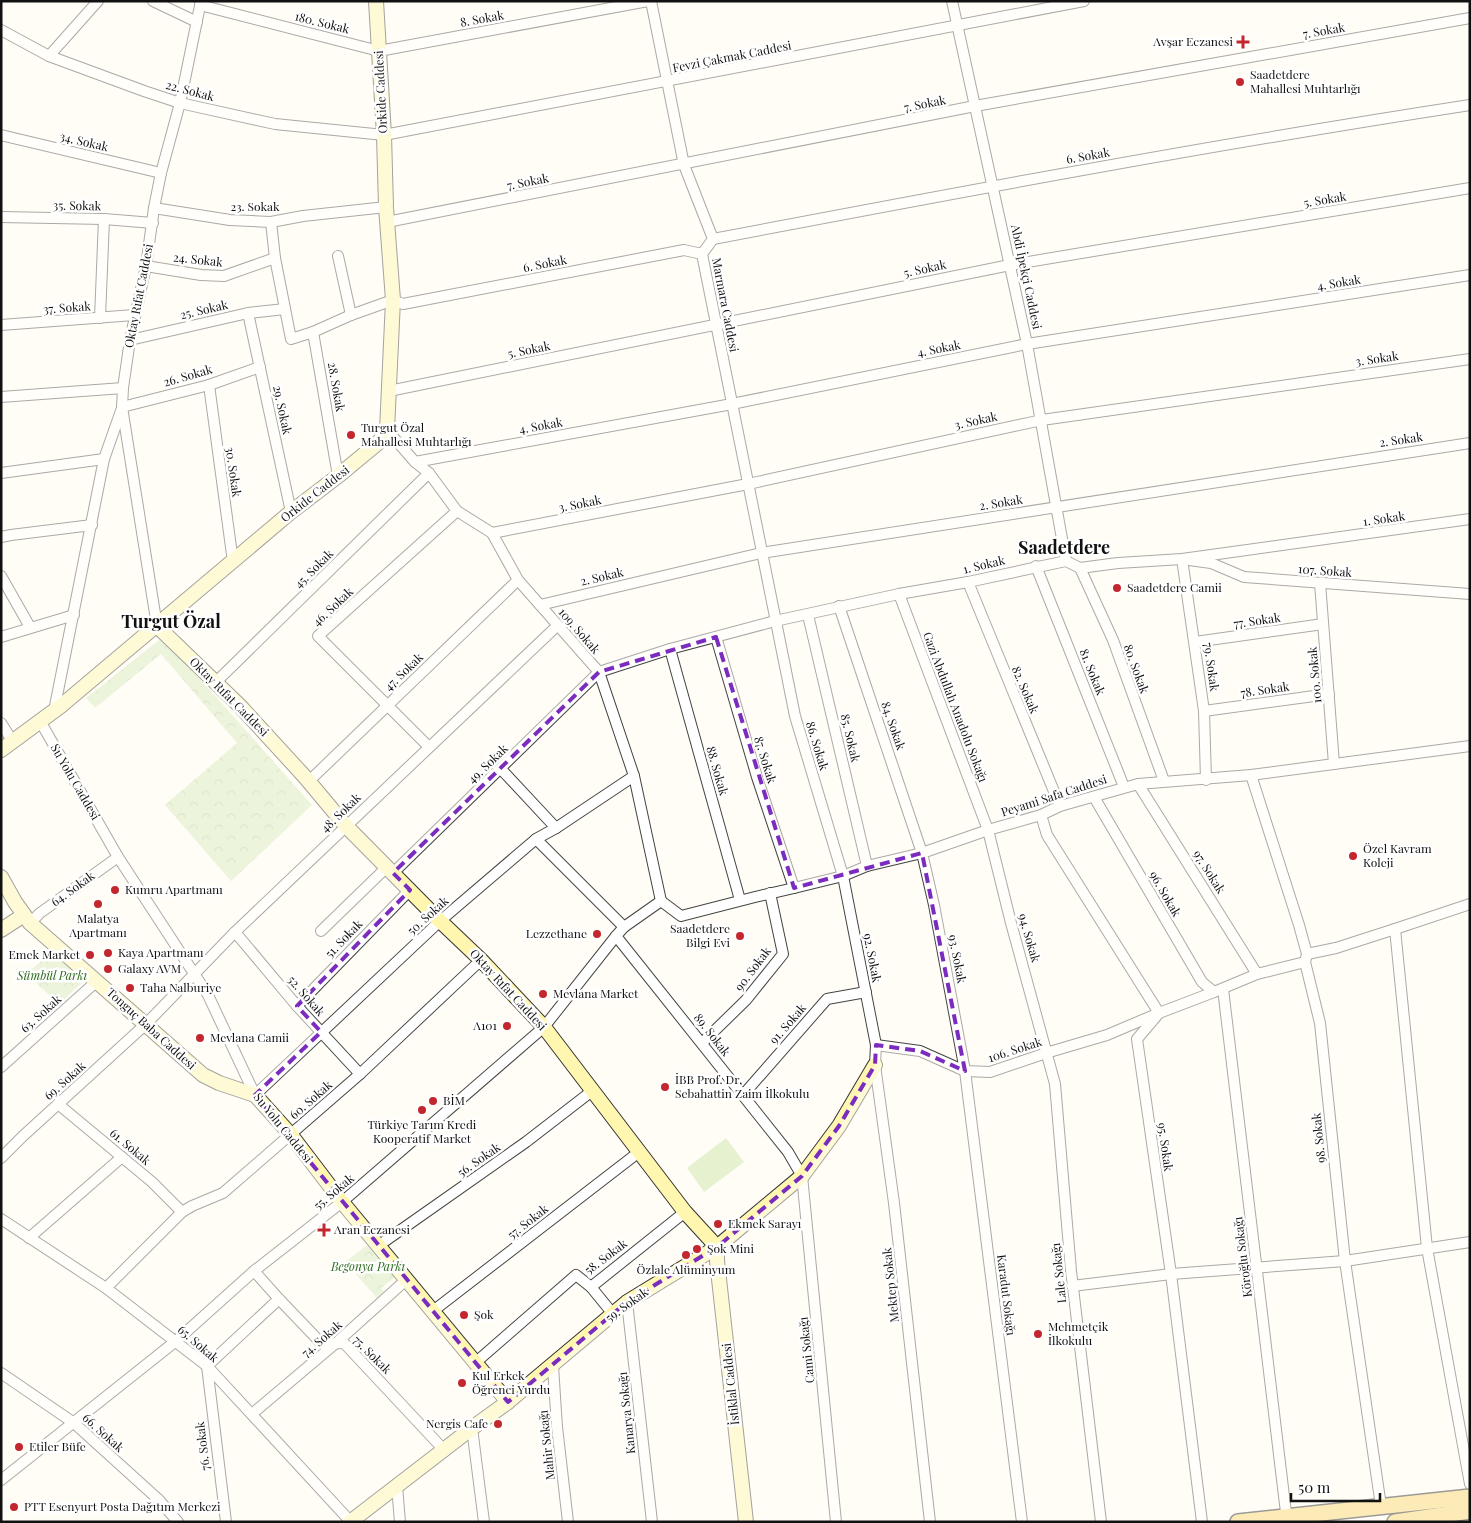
<svg xmlns="http://www.w3.org/2000/svg" width="1471" height="1523" viewBox="0 0 1471 1523" font-family="'Playfair Display',serif">
<style>
.park{fill:url(#park-crowns)}
.pitch{fill:#e6f2cf}
.lines{fill:none;stroke-linecap:round;stroke-linejoin:round}
.street-casing{stroke:#444;stroke-width:12}
.secondary-casing{stroke:#333;stroke-width:16}
.primary-casing{stroke:#222;stroke-width:18}
.street{stroke:#fff;stroke-width:10}
.secondary{stroke:#fff6b0;stroke-width:14}
.primary{stroke:#f9d66b;stroke-width:15}
.marked{fill:none;stroke:#7b2cbf;stroke-width:4;stroke-dasharray:10 6;stroke-linejoin:round}
.poi-dot{fill:#c4262e;stroke:#fff;stroke-width:2}
.labels{text-anchor:middle;stroke-width:5;stroke-linejoin:round;paint-order:stroke}
.street-label{font-size:12px;fill:#111;stroke:#fff}
.poi-label{font-size:12px;fill:#111;stroke:#fff;text-anchor:start}
.park-label{font-size:12px;font-style:italic;fill:#2f6b1f;stroke:#fff}
.district-label{font-size:18px;font-weight:bold;fill:#111;stroke:#fff}
</style>
<defs>
<pattern id="park-crowns" width="20" height="18" patternUnits="userSpaceOnUse" patternTransform="scale(1.25)"><rect width="20" height="18" fill="#d5ebbd"/><path d="M2 6a3 3 0 1 1 6 0M12 15a3 3 0 1 1 6 0" fill="none" stroke="#b6c8a1"/></pattern>
</defs>
<rect width="100%" height="100%" fill="#fffdf5"/>
<g class="park">
<path d="M163 637 312 805 231 881 165 805 237 743 161 654 95 708 86 698Z"/>
<path d="M51 953 84 981 59 1004 26 974Z"/>
<path d="M367 1245 397 1276 381 1288 384 1291 377 1298 345 1262Z"/>
</g>
<path class="pitch" d="M726 1138 744 1162 704 1192 687 1168Z"/>
<g class="lines">
<defs>
<g id="street">
<path d="M153 1 197 22"/>
<path d="M651 1 684 165 713 239 702 254 795 716 843 876 876 1045 875 1065 894 1203 930 1522"/>
<path d="M952 1 1027 344 1066 561"/>
<path d="M200 5 379 51 648 1"/>
<path d="M1 30 49 56 144 91 180 103 275 124 384 135 1084 1"/>
<path d="M49 56 98 1"/>
<path d="M1 135 161 173"/>
<path d="M154 208 230 220 271 222 303 216 386 207"/>
<path d="M1 217 104 219 153 223"/>
<path d="M271 222 275 258 291 339 313 332 351 315 393 300 403 304 684 250 702 254"/>
<path d="M387 222 975 106 1470 18"/>
<path d="M713 239C965 191 1216 144 1470 105"/>
<path d="M338 256 351 315"/>
<path d="M146 266 201 275 224 276 275 258"/>
<path d="M248 313 291 512"/>
<path d="M100 318 104 219"/>
<path d="M1 325 134 315"/>
<path d="M313 332 338 476"/>
<path d="M130 340 248 313 285 309"/>
<path d="M209 385 233 562"/>
<path d="M389 391 1010 265 1470 188"/>
<path d="M1 397 123 388"/>
<path d="M122 407 209 385 260 367"/>
<path d="M387 430 415 462 429 473 457 511 492 533 518 580 599 672 634 776 661 901"/>
<path d="M415 462 732 404 1027 344 1470 275"/>
<path d="M1 473 104 459"/>
<path d="M492 533 748 484 1042 420 1470 359"/>
<path d="M1 537 11 535 92 525"/>
<path d="M1036 566 1124 787"/>
<path d="M1080 568 1113 640 1164 781"/>
<path d="M1 576 30 627"/>
<path d="M968 582 1060 806"/>
<path d="M1320 583 1334 764"/>
<path d="M899 594 988 830 1011 923 1055 1084 1071 1271 1101 1522"/>
<path d="M540 605 761 553 1470 443"/>
<path d="M839 606 922 853 934 905 965 1071 1022 1522"/>
<path d="M808 615 867 866"/>
<path d="M157 626 122 407 123 388 130 340 146 266 154 208 161 173 180 103 201 1"/>
<path d="M1 637 74 615"/>
<path d="M716 637 757 777 794 888"/>
<path d="M1195 642 1323 624"/>
<path d="M670 649 740 900"/>
<path d="M216 682 429 473"/>
<path d="M54 711 104 459 122 408"/>
<path d="M1204 711 1329 694"/>
<path d="M40 721 118 857 208 995 255 1095 440 921 536 839 556 828 634 776"/>
<path d="M1 723 13 742"/>
<path d="M429 747 318 636 457 511"/>
<path d="M501 769 556 828"/>
<path d="M1251 775 1299 925 1307 954 1305 962 1320 1023 1345 1261 1381 1506"/>
<path d="M1206 780 1204 711 1182 559 1211 563 1244 577 1470 594"/>
<path d="M308 782 518 580"/>
<path d="M1138 784 1257 974"/>
<path d="M1094 797 1202 982 1214 992 1257 974 1305 962"/>
<path d="M1041 815 1047 835 1159 1013 1137 1039 1171 1274 1202 1522"/>
<path d="M536 839 624 927"/>
<path d="M393 873 599 672 670 649 775 621 899 594 968 582 1066 561 1080 568 1118 563 1182 559 1470 519"/>
<path d="M661 901 681 916 755 897 794 888 843 876 867 866 922 853 988 830 1041 815 1060 806 1138 784 1251 775 1470 746"/>
<path d="M1470 904 1395 929 1427 1248 1470 1484"/>
<path d="M30 923 40 913 118 857"/>
<path d="M321 931 387 867"/>
<path d="M235 932 297 1006 360 1074"/>
<path d="M616 936 788 1152 802 1176 836 1522"/>
<path d="M1307 954 1336 948 1395 929"/>
<path d="M1223 989 1287 1521"/>
<path d="M297 1006 410 890"/>
<path d="M702 1043 746 1000 783 954 770 893"/>
<path d="M876 1045 920 1051 965 1071 990 1072 1046 1053 1107 1035 1159 1013 1214 992"/>
<path d="M1 1067 97 981"/>
<path d="M743 1095 827 999 866 992"/>
<path d="M58 1104 152 1182 182 1212"/>
<path d="M1 1158 23 1136 146 1024 235 932 558 625"/>
<path d="M1 1219 106 1288 207 1366 350 1521"/>
<path d="M29 1238 122 1157"/>
<path d="M378 1246 526 1142 592 1091"/>
<path d="M254 1271 279 1299 322 1344 344 1343 445 1451"/>
<path d="M1072 1286 1171 1274 1345 1261 1470 1242"/>
<path d="M591 1287 613 1314"/>
<path d="M106 1288 182 1212 192 1206 223 1193 360 1074 481 960"/>
<path d="M627 1302 652 1522"/>
<path d="M433 1311 639 1152"/>
<path d="M475 1363 576 1275 591 1287 685 1212"/>
<path d="M553 1366 557 1427 568 1522"/>
<path d="M1 1373 74 1423 159 1500 178 1522"/>
<path d="M252 1414 336 1343 406 1280"/>
<path d="M472 1428 484 1522"/>
<path d="M1 1480 176 1341 254 1271 342 1202 544 1027 616 936 624 927 661 901"/>
<path d="M397 1486 400 1522"/>
<path d="M226 1522 207 1366 279 1299"/>
</g>
<g id="secondary">
<path d="M157 626 240 706 305 777 346 826 440 921 481 960 544 1027 685 1212 717 1247"/>
<path d="M1 750 62 705 291 512 338 476 379 442 387 430 393 300 386 207 384 135 376 1"/>
<path d="M1 877 15 902 30 923 203 1075 219 1083 255 1095 291 1135 342 1202 508 1402"/>
<path d="M1 930 24 915"/>
<path d="M717 1247V1261L746 1522"/>
<path d="M350 1522 472 1428 508 1402 627 1302 717 1247 802 1176 839 1126 875 1065"/>
</g>
<g id="primary">
<path d="M1238 1522 1470 1497"/>
<path d="M1395 1522 1470 1511"/>
</g>
</defs>
<use href="#street" class="street-casing"/>
<use href="#secondary" class="secondary-casing"/>
<use href="#primary" class="primary-casing"/>
<use href="#street" class="street"/>
<use href="#secondary" class="secondary"/>
<use href="#primary" class="primary"/>
</g>
<path d="M0 0H1471V1523H0ZM716 637 794 888 922 853 965 1071 920 1051 876 1045 875 1065 839 1126 802 1176 717 1247 627 1302 508 1402 255 1095 321 1032 297 1006 410 890 393 873 599 672Z" fill="#fffdf5" fill-opacity=".55" fill-rule="evenodd"/>
<path class="marked" d="M716 637 794 888 922 853 965 1071 920 1051 876 1045 875 1065 839 1126 802 1176 717 1247 627 1302 508 1402 255 1095 321 1032 297 1006 410 890 393 873 599 672Z"/>
<g class="poi-dot">
<path d="M1240.5 34.5h5v5h5v5h-5v5h-5v-5h-5v-5h5z"/>
<circle cx="1240" cy="82" r="5"/>
<circle cx="351" cy="435" r="5"/>
<circle cx="1117" cy="588" r="5"/>
<circle cx="1353" cy="856" r="5"/>
<circle cx="115" cy="890" r="5"/>
<circle cx="98" cy="904" r="5"/>
<circle cx="597" cy="934" r="5"/>
<circle cx="740" cy="936" r="5"/>
<circle cx="108" cy="953" r="5"/>
<circle cx="90" cy="955" r="5"/>
<circle cx="108" cy="969" r="5"/>
<circle cx="130" cy="988" r="5"/>
<circle cx="543" cy="994" r="5"/>
<circle cx="507" cy="1026" r="5"/>
<circle cx="200" cy="1038" r="5"/>
<circle cx="665" cy="1087" r="5"/>
<circle cx="433" cy="1101" r="5"/>
<circle cx="422" cy="1110" r="5"/>
<circle cx="718" cy="1224" r="5"/>
<path d="M321.5 1222.5h5v5h5v5h-5v5h-5v-5h-5v-5h5z"/>
<circle cx="697" cy="1249" r="5"/>
<circle cx="686" cy="1255" r="5"/>
<circle cx="464" cy="1315" r="5"/>
<circle cx="1038" cy="1334" r="5"/>
<circle cx="462" cy="1383" r="5"/>
<circle cx="498" cy="1424" r="5"/>
<circle cx="19" cy="1447" r="5"/>
<circle cx="14" cy="1507" r="5"/>
</g>
<g class="labels">
<g class="street-label">
<text transform="translate(482 19) rotate(-10)" y="4">8. Sokak</text>
<text transform="translate(322 23) rotate(14)" y="4">180. Sokak</text>
<text transform="translate(1324 31) rotate(-10)" y="4">7. Sokak</text>
<text transform="translate(732 57) rotate(-11)" y="4">Fevzi Çakmak Caddesi</text>
<text transform="translate(190 91) rotate(15)" y="4">22. Sokak</text>
<text transform="translate(381 92) rotate(-93)" y="4">Orkide Caddesi</text>
<text transform="translate(925 104) rotate(-11)" y="4">7. Sokak</text>
<text transform="translate(84 142) rotate(13)" y="4">34. Sokak</text>
<text transform="translate(1088 156) rotate(-10)" y="4">6. Sokak</text>
<text transform="translate(528 182) rotate(-11)" y="4">7. Sokak</text>
<text transform="translate(1325 200) rotate(-9)" y="4">5. Sokak</text>
<text transform="translate(77 206) rotate(1)" y="4">35. Sokak</text>
<text x="255" y="211">23. Sokak</text>
<text transform="translate(198 260) rotate(6)" y="4">24. Sokak</text>
<text transform="translate(545 264) rotate(-11)" y="4">6. Sokak</text>
<text transform="translate(925 269) rotate(-12)" y="4">5. Sokak</text>
<text transform="translate(1026 277) rotate(78)" y="4">Abdi İpekçi Caddesi</text>
<text transform="translate(1339 283) rotate(-9)" y="4">4. Sokak</text>
<text transform="translate(139 296) rotate(-79)" y="4">Oktay Rıfat Caddesi</text>
<text transform="translate(725 305) rotate(79)" y="4">Marmara Caddesi</text>
<text transform="translate(67 308) rotate(-4)" y="4">37. Sokak</text>
<text transform="translate(204 310) rotate(-13)" y="4">25. Sokak</text>
<text transform="translate(939 349) rotate(-11)" y="4">4. Sokak</text>
<text transform="translate(529 350) rotate(-11)" y="4">5. Sokak</text>
<text transform="translate(1377 359) rotate(-8)" y="4">3. Sokak</text>
<text transform="translate(188 376) rotate(-16)" y="4">26. Sokak</text>
<text transform="translate(336 387) rotate(80)" y="4">28. Sokak</text>
<text transform="translate(282 410) rotate(78)" y="4">29. Sokak</text>
<text transform="translate(976 421) rotate(-12)" y="4">3. Sokak</text>
<text transform="translate(541 426) rotate(-10)" y="4">4. Sokak</text>
<text transform="translate(1401 440) rotate(-8)" y="4">2. Sokak</text>
<text transform="translate(233 472) rotate(82)" y="4">30. Sokak</text>
<text transform="translate(315 494) rotate(-38)" y="4">Orkide Caddesi</text>
<text transform="translate(1001 503) rotate(-9)" y="4">2. Sokak</text>
<text transform="translate(580 504) rotate(-11)" y="4">3. Sokak</text>
<text transform="translate(1384 519) rotate(-8)" y="4">1. Sokak</text>
<text transform="translate(984 565) rotate(-13)" y="4">1. Sokak</text>
<text transform="translate(314 569) rotate(-45)" y="4">45. Sokak</text>
<text transform="translate(1325 571) rotate(4)" y="4">107. Sokak</text>
<text transform="translate(602 577) rotate(-13)" y="4">2. Sokak</text>
<text transform="translate(333 607) rotate(-43)" y="4">46. Sokak</text>
<text transform="translate(1257 621) rotate(-8)" y="4">77. Sokak</text>
<text transform="translate(579 631) rotate(49)" y="4">109. Sokak</text>
<text transform="translate(1211 667) rotate(82)" y="4">79. Sokak</text>
<text transform="translate(1136 669) rotate(70)" y="4">80. Sokak</text>
<text transform="translate(404 672) rotate(-44)" y="4">47. Sokak</text>
<text transform="translate(1092 672) rotate(68)" y="4">81. Sokak</text>
<text transform="translate(1315 675) rotate(-95)" y="4">100. Sokak</text>
<text transform="translate(1025 690) rotate(67)" y="4">82. Sokak</text>
<text transform="translate(1265 690) rotate(-8)" y="4">78. Sokak</text>
<text transform="translate(229 697) rotate(45)" y="4">Oktay Rıfat Caddesi</text>
<text transform="translate(955 707) rotate(69)" y="4">Gazi Abdullah Anadolu Sokağı</text>
<text transform="translate(893 726) rotate(71)" y="4">84. Sokak</text>
<text transform="translate(850 738) rotate(77)" y="4">85. Sokak</text>
<text transform="translate(817 746) rotate(73)" y="4">86. Sokak</text>
<text transform="translate(765 760) rotate(73)" y="4">87. Sokak</text>
<text transform="translate(488 764) rotate(-44)" y="4">49. Sokak</text>
<text transform="translate(717 771) rotate(74)" y="4">88. Sokak</text>
<text transform="translate(75 782) rotate(60)" y="4">Su Yolu Caddesi</text>
<text transform="translate(1054 796) rotate(-18)" y="4">Peyami Safa Caddesi</text>
<text transform="translate(341 813) rotate(-44)" y="4">48. Sokak</text>
<text transform="translate(1209 872) rotate(58)" y="4">97. Sokak</text>
<text transform="translate(73 889) rotate(-36)" y="4">64. Sokak</text>
<text transform="translate(1165 894) rotate(60)" y="4">96. Sokak</text>
<text transform="translate(428 916) rotate(-42)" y="4">50. Sokak</text>
<text transform="translate(1029 938) rotate(74)" y="4">94. Sokak</text>
<text transform="translate(344 939) rotate(-46)" y="4">51. Sokak</text>
<text transform="translate(872 958) rotate(79)" y="4">92. Sokak</text>
<text transform="translate(957 959) rotate(79)" y="4">93. Sokak</text>
<text transform="translate(753 969) rotate(-53)" y="4">90. Sokak</text>
<text transform="translate(508 990) rotate(47)" y="4">Oktay Rıfat Caddesi</text>
<text transform="translate(306 996) rotate(49)" y="4">52. Sokak</text>
<text transform="translate(41 1014) rotate(-42)" y="4">63. Sokak</text>
<text transform="translate(788 1024) rotate(-49)" y="4">91. Sokak</text>
<text transform="translate(151 1029) rotate(42)" y="4">Tonguç Baba Caddesi</text>
<text transform="translate(712 1035) rotate(52)" y="4">89. Sokak</text>
<text transform="translate(1015 1050) rotate(-18)" y="4">106. Sokak</text>
<text transform="translate(65 1081) rotate(-42)" y="4">69. Sokak</text>
<text transform="translate(311 1100) rotate(-41)" y="4">60. Sokak</text>
<text transform="translate(283 1128) rotate(51)" y="4">Su Yolu Caddesi</text>
<text transform="translate(1319 1138) rotate(-96)" y="4">98. Sokak</text>
<text transform="translate(130 1147) rotate(40)" y="4">61. Sokak</text>
<text transform="translate(1165 1147) rotate(82)" y="4">95. Sokak</text>
<text transform="translate(479 1160) rotate(-35)" y="4">56. Sokak</text>
<text transform="translate(334 1192) rotate(-40)" y="4">55. Sokak</text>
<text transform="translate(528 1222) rotate(-38)" y="4">57. Sokak</text>
<text transform="translate(606 1257) rotate(-37)" y="4">58. Sokak</text>
<text transform="translate(1243 1257) rotate(-97)" y="4">Köroğlu Sokağı</text>
<text transform="translate(1059 1273) rotate(-96)" y="4">Lale Sokağı</text>
<text transform="translate(891 1285) rotate(-96)" y="4">Mektep Sokak</text>
<text transform="translate(1006 1295) rotate(83)" y="4">Karadut Sokağı</text>
<text transform="translate(627 1305) rotate(-36)" y="4">59. Sokak</text>
<text transform="translate(322 1339) rotate(-41)" y="4">74. Sokak</text>
<text transform="translate(198 1344) rotate(41)" y="4">65. Sokak</text>
<text transform="translate(807 1350) rotate(-96)" y="4">Cami Sokağı</text>
<text transform="translate(372 1355) rotate(45)" y="4">75. Sokak</text>
<text transform="translate(731 1384) rotate(-96)" y="4">İstiklal Caddesi</text>
<text transform="translate(627 1413) rotate(-96)" y="4">Kanarya Sokağı</text>
<text transform="translate(103 1433) rotate(42)" y="4">66. Sokak</text>
<text transform="translate(547 1445) rotate(-96)" y="4">Mahir Sokağı</text>
<text transform="translate(203 1446) rotate(-97)" y="4">76. Sokak</text>
</g>
<g class="poi-label">
<text x="1233" y="46" text-anchor="end">Avşar Eczanesi</text>
<text x="1250" y="79">Saadetdere<tspan x="1250" dy="14">Mahallesi Muhtarlığı</tspan></text>
<text x="361" y="432">Turgut Özal<tspan x="361" dy="14">Mahallesi Muhtarlığı</tspan></text>
<text x="1127" y="592">Saadetdere Camii</text>
<text x="1363" y="853">Özel Kavram<tspan x="1363" dy="14">Koleji</tspan></text>
<text x="125" y="894">Kumru Apartmanı</text>
<text x="98" y="923" text-anchor="middle">Malatya<tspan x="98" dy="14">Apartmanı</tspan></text>
<text x="730" y="933" text-anchor="end">Saadetdere<tspan x="730" dy="14">Bilgi Evi</tspan></text>
<text x="587" y="938" text-anchor="end">Lezzethane</text>
<text x="118" y="957">Kaya Apartmanı</text>
<text x="80" y="959" text-anchor="end">Emek Market</text>
<text x="118" y="973">Galaxy AVM</text>
<text x="140" y="992">Taha Nalburiye</text>
<text x="553" y="998">Mevlana Market</text>
<text x="497" y="1030" text-anchor="end">A101</text>
<text x="210" y="1042">Mevlana Camii</text>
<text x="675" y="1084">İBB Prof. Dr.<tspan x="675" dy="14">Sebahattin Zaim İlkokulu</tspan></text>
<text x="443" y="1105">BİM</text>
<text x="422" y="1129" text-anchor="middle">Türkiye Tarım Kredi<tspan x="422" dy="14">Kooperatif Market</tspan></text>
<text x="728" y="1228">Ekmek Sarayı</text>
<text x="334" y="1234">Aran Eczanesi</text>
<text x="707" y="1253">Şok Mini</text>
<text x="686" y="1274" text-anchor="middle">Özlale Alüminyum</text>
<text x="474" y="1319">Şok</text>
<text x="1048" y="1331">Mehmetçik<tspan x="1048" dy="14">İlkokulu</tspan></text>
<text x="472" y="1380">Kul Erkek<tspan x="472" dy="14">Öğrenci Yurdu</tspan></text>
<text x="488" y="1428" text-anchor="end">Nergis Cafe</text>
<text x="29" y="1451">Etiler Büfe</text>
<text x="24" y="1511">PTT Esenyurt Posta Dağıtım Merkezi</text>
</g>
<g class="park-label">
<text x="52" y="980">Sümbül Parkı</text>
<text x="368" y="1271">Begonya Parkı</text>
</g>
<g class="district-label">
<text x="1064" y="554">Saadetdere</text>
<text x="171" y="628">Turgut Özal</text>
</g>
</g>
<rect width="1471" height="1523" fill="none" stroke="#111111" stroke-width="5"/>
<path d="M1291 1493v8h89v-8" fill="none" stroke="#111111" stroke-width="2.5"/>
<text x="1298" y="1493" font-size="15" fill="#111111" stroke="#ffffff" stroke-width="4" paint-order="stroke">50 m</text>
</svg>
